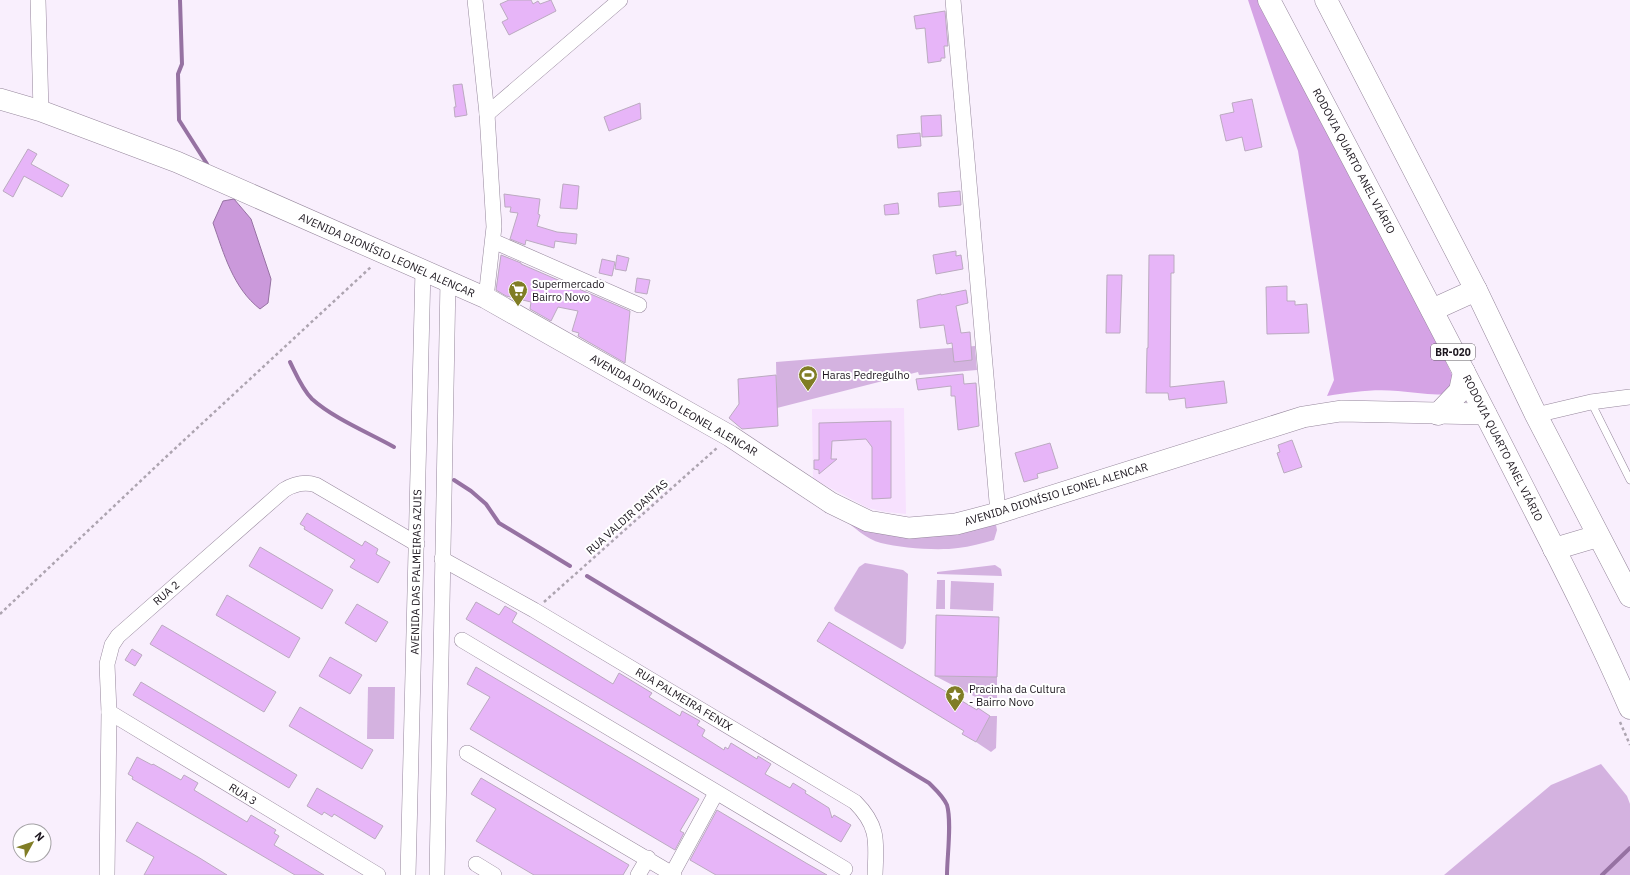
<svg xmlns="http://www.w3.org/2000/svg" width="1630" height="875" viewBox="0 0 1630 875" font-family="'IBM Plex Sans',sans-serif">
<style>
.built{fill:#f7e1fe}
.green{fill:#d4b2e0}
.forest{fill:#d5a3e5}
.water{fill:#cb99db;stroke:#9672a2}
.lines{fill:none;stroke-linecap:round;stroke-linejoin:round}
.stream{stroke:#9672a2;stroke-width:4}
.building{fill:#e7b5f8;stroke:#bbaac0}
.lane-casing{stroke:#96879c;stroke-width:8}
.street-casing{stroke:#96879c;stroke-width:16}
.secondary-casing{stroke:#96879c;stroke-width:22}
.highway-casing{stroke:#96879c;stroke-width:23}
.path{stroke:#ada4b0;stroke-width:2.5;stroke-dasharray:3 3;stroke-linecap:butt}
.lane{stroke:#fff;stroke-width:7}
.street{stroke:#fff;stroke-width:15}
.secondary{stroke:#fff;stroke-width:21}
.highway{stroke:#fff;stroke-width:22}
.labels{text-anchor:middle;stroke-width:4;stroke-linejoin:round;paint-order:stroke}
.shield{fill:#fff;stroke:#605c62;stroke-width:1}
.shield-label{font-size:10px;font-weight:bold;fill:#1c161e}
.street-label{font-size:11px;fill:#1c161e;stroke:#fff}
.poi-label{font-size:11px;fill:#1c161e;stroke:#fff;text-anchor:start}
</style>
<rect width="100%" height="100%" fill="#f9effd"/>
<path class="built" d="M904 408 906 514 886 512 868 508 813 479 812 409Z"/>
<g class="green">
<path d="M975 346 977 370 919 375 918 372 777 408 776 362Z"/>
<path d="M842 518 995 519 997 530 994 540C982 543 970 547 958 548 938 551 901 548 881 543 866 539 854 527 842 518Z"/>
<path d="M865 563 903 570 908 574 906 643 903 649H901L835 611 834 608 859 567Z"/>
<path d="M995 565 1001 569 1002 576 937 574V572Z"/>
<path d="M937 580H945V609H936Z"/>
<path d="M951 581 994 583 993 611 950 609Z"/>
<path d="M935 676 997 677V701L993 706Z"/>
<path d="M368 687H395L394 739H367Z"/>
<path d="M990 716H997L996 748 991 752 976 742Z"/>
<path d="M1601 764 1627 796 1630 804V875H1444L1551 785Z"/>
</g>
<path class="forest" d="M1248 0H1261L1414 294 1454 379 1447 394C1431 396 1414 392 1398 391 1372 389 1353 392 1327 396L1334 380 1298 151Z"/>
<path class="water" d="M234 199 251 219 271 279 268 303 260 309C233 288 224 254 213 223L223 201Z"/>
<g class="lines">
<g class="stream">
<path d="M180 0 182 64 178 74 179 120 207 164"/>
<path d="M290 362C296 374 302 389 312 399 333 418 369 433 394 447"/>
<path d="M454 480 471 491 486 504 499 523 570 566"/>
<path d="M587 576 929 783C936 790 943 796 947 805 952 822 947 857 947 875"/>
<path d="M1602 875 1630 848"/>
</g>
</g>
<g class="building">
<path d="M509 0H531L533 4 538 1 540 4 551 0 556 11 509 35 502 22 508 19 500 4Z"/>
<path d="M945 11 948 46H944L945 58H941V61L928 63 925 28 916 29 914 16Z"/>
<path d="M462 84 467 115 455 117 454 107H456L453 85Z"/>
<path d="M1252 99 1262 147 1245 151 1242 137 1226 141 1220 115 1234 112 1232 103Z"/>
<path d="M640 103 641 119 609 131 604 117Z"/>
<path d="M941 115 942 136 922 137 921 116Z"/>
<path d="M920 133 921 146 898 148 897 135Z"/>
<path d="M28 149 37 154 31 164 69 185 62 197 24 176 13 197 3 191Z"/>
<path d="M563 184 579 186 577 209 560 208Z"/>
<path d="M960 191 961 205 939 207 938 193Z"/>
<path d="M504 194 540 199 538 214 540 215 537 226 557 232 577 234 576 244 555 241 554 248 526 240 525 245 510 239 518 213 510 212 511 207H505Z"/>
<path d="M898 203 899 214 885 215 884 205Z"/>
<path d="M956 251V256L961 255 963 269 936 274 933 255Z"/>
<path d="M501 255 521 263V264L630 311 625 363 578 336 579 333 572 331 578 311 558 307 551 321 530 309 531 302 506 296 496 290Z"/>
<path d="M617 255 629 258 626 271 615 269Z"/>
<path d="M1149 255H1174V273H1171L1170 387 1224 381 1227 403 1186 408 1185 398 1169 400 1168 393H1146L1147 348H1148Z"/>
<path d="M602 259 615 262 612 276 599 273Z"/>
<path d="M1107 275H1122L1120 333H1106Z"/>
<path d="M637 278 650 280 647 294 635 292Z"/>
<path d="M1287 286V301H1295V305L1307 304 1309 333 1267 334 1266 287Z"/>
<path d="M966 290 968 303 956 306 961 333 970 332 972 360 954 362 952 343 947 344 944 325 920 328 917 300 941 294V295Z"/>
<path d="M963 374 964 384 976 383 979 426 958 430 955 396H951V386L918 390 916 379Z"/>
<path d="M776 375 778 426 742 429 729 418 739 404 738 379Z"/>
<path d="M891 421V498L872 499V447L866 439 832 441 831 459H837L819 474V470L814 469V460H819V423Z"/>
<path d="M1292 440 1302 467 1284 473 1277 453 1280 452 1278 445Z"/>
<path d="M1050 443 1058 468 1037 474 1038 478 1024 482 1015 453Z"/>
<path d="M307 513 362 546 365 541 378 549 376 554 390 562 378 583 350 567 355 560 304 529 305 527 300 524Z"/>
<path d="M260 547 333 590 322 609 249 566Z"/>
<path d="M227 595 300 638 289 658 216 615Z"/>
<path d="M476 602 499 615 505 606 517 613 512 622 613 684 619 673 652 693 649 697 680 716 682 711 700 721 697 725 705 730 702 736 724 750 725 747 728 749 731 743 757 759 758 756 771 764 765 774 790 788 793 783 806 791 805 793 829 808 832 818 834 815 851 825 841 842 466 619Z"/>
<path d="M357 604 388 622 376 642 345 623Z"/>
<path d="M936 615 999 617 997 677 935 676Z"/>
<path d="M829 622 977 710 978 708 990 716 976 742 962 734 964 731 817 641Z"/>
<path d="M162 625 276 692 264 712 150 644Z"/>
<path d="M132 649 142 655 135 666 125 660Z"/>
<path d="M330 657 362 675 350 694 319 676Z"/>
<path d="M476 667 699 799 680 831 684 833 675 850 470 729 490 697 467 684Z"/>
<path d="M141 682 297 775 289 788 133 695Z"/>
<path d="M300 707 373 750 362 769 289 726Z"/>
<path d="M137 757 152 765 153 764 181 780 184 775 198 783 194 790 247 822 251 815 276 830 274 833 279 836 274 845 324 875H295L132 779 133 777 128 774Z"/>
<path d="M481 778 629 865 623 875H534L476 841 496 809 471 794Z"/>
<path d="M317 788 383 826 375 839 334 814 332 817 324 812 322 815 307 806Z"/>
<path d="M717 810 806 863 827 875H716L690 860Z"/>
<path d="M137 822 198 857 227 875H144L154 857 126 841Z"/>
</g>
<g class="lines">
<defs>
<path id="lane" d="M1591 402 1630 480"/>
<g id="street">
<path d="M38 0 41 111"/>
<path d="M475 0 487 114 494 227 486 298"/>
<path d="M953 0 998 513"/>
<path d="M487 114 620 0"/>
<path d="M493 241 639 305"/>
<path d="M1536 415 1591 402 1630 397"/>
<path d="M442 559 534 610 855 802C880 827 876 843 875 875"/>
<path d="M462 640 845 869"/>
<path d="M109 712 378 875"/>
<path d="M467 753 674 875"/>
<path d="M476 864 494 875"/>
<path d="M672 874 716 793"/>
<path d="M107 875 109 712 107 664 112 645 118 636 284 490C294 484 304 481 316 485L417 544"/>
<path d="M408 875 423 269"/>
<path d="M437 875 448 280"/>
<path d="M638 875 648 858"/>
</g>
<path id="secondary" d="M0 99 41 111 177 162 486 298 730 436 831 503 868 521 909 528 956 524 998 513 1303 417 1341 411 1486 414"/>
<g id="highway">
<path d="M1269 0C1348 150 1427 299 1504 450 1547 535 1592 620 1630 708"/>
<path d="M1326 0 1476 290 1536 415 1630 596"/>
<path d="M1432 310 1476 290"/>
<path d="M1438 414 1460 391 1464 372"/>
<path d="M1554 549 1598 536"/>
</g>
</defs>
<use href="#lane" class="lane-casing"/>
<use href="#street" class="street-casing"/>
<use href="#secondary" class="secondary-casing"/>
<use href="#highway" class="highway-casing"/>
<g class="path">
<path d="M544 602 718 447"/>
<path d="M0 614 167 456 372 266"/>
<path d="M1620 722 1630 745"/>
</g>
<use href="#lane" class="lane"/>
<use href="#street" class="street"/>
<use href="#secondary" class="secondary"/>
<use href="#highway" class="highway"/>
</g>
<defs>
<symbol id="supermarket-pin" viewBox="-11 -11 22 30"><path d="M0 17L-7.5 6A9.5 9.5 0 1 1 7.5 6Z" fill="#807d25" stroke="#fff"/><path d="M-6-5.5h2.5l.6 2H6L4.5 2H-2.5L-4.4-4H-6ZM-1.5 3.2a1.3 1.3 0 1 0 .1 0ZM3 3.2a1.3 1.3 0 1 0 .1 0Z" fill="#fff"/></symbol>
<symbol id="stadium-pin" viewBox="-11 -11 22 30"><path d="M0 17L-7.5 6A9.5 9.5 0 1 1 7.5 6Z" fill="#807d25" stroke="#fff"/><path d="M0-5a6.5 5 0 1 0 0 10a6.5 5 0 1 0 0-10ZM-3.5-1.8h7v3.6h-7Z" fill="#fff"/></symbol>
<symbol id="sight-pin" viewBox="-11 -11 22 30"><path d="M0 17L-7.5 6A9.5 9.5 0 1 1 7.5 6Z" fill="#807d25" stroke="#fff"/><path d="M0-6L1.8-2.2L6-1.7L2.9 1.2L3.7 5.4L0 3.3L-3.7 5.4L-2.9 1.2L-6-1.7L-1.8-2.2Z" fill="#fff"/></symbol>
</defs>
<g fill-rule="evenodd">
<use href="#supermarket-pin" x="507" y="279" width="22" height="30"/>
<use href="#stadium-pin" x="797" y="364" width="22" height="30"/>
<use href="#sight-pin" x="944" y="684" width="22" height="30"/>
</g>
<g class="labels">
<rect class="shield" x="1431" y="344" width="44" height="16" rx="3"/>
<g class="shield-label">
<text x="1453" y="356">BR-020</text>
</g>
<g class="street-label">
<text transform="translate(1354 161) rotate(62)" y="4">RODOVIA QUARTO ANEL VIÁRIO</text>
<text transform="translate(387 255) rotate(24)" y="4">AVENIDA DIONÍSIO LEONEL ALENCAR</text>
<text transform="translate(674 405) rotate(30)" y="4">AVENIDA DIONÍSIO LEONEL ALENCAR</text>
<text transform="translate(1503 448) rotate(63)" y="4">RODOVIA QUARTO ANEL VIÁRIO</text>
<text transform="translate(1056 494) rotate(-17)" y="4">AVENIDA DIONÍSIO LEONEL ALENCAR</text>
<text transform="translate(627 517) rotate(-42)" y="4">RUA VALDIR DANTAS</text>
<text transform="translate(416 572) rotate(-89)" y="4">AVENIDA DAS PALMEIRAS AZUIS</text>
<text transform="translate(166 593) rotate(-41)" y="4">RUA 2</text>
<text transform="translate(684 699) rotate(31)" y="4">RUA PALMEIRA FENIX</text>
<text transform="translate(243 794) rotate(31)" y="4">RUA 3</text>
</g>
<g class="poi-label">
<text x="532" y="288">Supermercado<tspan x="532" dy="13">Bairro Novo</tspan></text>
<text x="822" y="379">Haras Pedregulho</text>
<text x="969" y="693">Pracinha da Cultura<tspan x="969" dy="13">- Bairro Novo</tspan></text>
</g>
</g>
<g transform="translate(32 843) rotate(50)"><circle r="19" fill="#ffffff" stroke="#a4a2a5"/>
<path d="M0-3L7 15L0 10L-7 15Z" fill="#807d25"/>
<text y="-6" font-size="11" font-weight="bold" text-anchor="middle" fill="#1c161e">N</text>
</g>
</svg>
